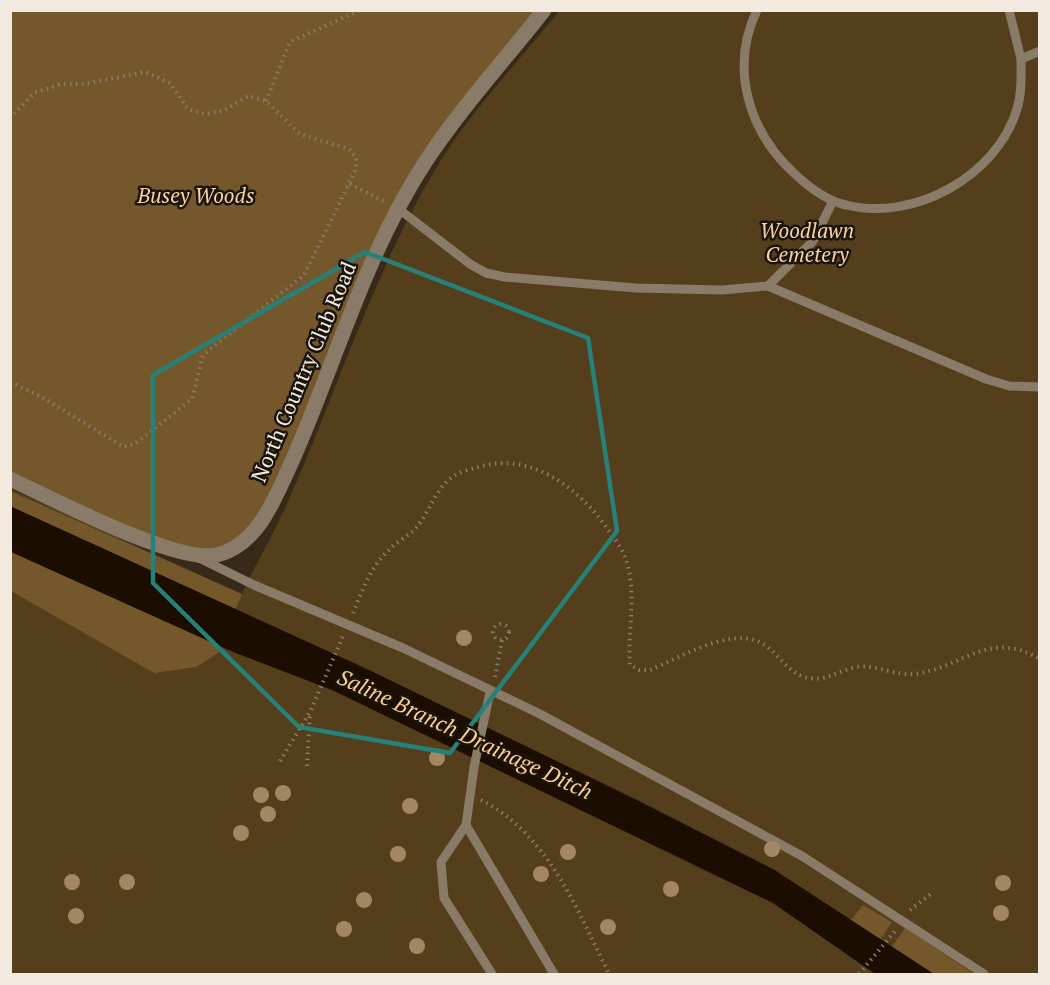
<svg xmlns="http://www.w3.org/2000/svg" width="1050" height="985" viewBox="0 0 1050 985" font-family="'PT Serif',serif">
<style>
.green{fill:#553e1c}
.forest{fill:#74572b}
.water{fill:#1b0d00}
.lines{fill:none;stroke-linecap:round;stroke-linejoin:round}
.path{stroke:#877c6d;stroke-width:4;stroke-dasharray:1.5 4.5;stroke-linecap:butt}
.lane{stroke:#897b67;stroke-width:9}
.secondary{stroke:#897b67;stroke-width:15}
.tree{fill:#a28762}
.marked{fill:none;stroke:#268279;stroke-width:4.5;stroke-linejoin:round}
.labels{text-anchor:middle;stroke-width:5;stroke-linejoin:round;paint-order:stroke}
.park-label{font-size:21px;font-style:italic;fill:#fad39e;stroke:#1a140c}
.street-label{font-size:21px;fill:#f2eadf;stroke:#1a140c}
.water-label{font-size:22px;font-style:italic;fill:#fece8a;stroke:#1a140c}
</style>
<rect width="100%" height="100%" fill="#372a19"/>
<path class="green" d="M559 11H1039V974H11V489L242 594C255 565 272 537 285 508 336 395 372 275 436 168 470 112 518 62 559 11Z"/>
<g class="forest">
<path d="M11 11H544L424 165 248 538 194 556 11 479Z"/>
<path d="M10 491 242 594 218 653 196 667 154 673 11 591Z"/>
<path d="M863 905 892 922 880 940 850 921Z"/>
<path d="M905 928 974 974H934L891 948Z"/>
</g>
<path class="water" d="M10 506 367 669 637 800 773 869 934 974H875L773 903 332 690 233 652 11 552Z"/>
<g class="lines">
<g class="path">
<path d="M266 101 290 42 360 10"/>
<path d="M10 118 34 93 61 84H84L145 72 170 83 188 109 205 114 223 111 248 96 266 101 300 134 349 149 356 157V169L304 275 203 355 192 399 136 443 124 447 40 396 10 382"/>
<path d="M350 184 384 201"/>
<path d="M353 613C362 591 371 566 389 550 397 541 409 536 417 527 430 511 436 487 454 476 459 472 468 470 475 468 531 449 582 490 611 534 616 541 622 549 625 557 638 591 627 630 630 665L639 670H650C679 658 732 626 761 643 778 652 786 671 804 677 825 683 837 671 856 667 875 664 896 676 915 674 964 667 989 629 1040 659"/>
<circle cx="501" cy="632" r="8"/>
<path d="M495 677 502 640"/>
<path d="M280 761 310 712 343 636"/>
<path d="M307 766 310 713"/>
<path d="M481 800C548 834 578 911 609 974"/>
<path d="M910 910 932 893"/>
<path d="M859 974 895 931"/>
</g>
<g class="lane">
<path d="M757 10C729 69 749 133 796 175 810 188 827 201 846 205 914 222 997 176 1017 109 1022 93 1021 76 1021 59L1040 51"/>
<path d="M1009 10 1021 59"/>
<path d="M400 210 470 264 486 273 505 277 636 288 722 290 768 286 813 241 833 201"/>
<path d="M768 286 986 379 1009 386 1040 387"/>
<path d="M199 558 254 585 403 648 540 714 802 856 984 974"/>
<path d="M490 692 474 767 466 825 441 862 444 898 492 974"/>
<path d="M466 825 554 974"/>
</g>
<path class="secondary" d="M10 479C51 498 179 565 217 555 260 544 276 495 293 459 336 361 365 255 424 164 459 110 504 61 544 10"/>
</g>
<g class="tree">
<circle cx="464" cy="638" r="8"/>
<circle cx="437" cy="758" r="8"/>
<circle cx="283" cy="793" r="8"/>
<circle cx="261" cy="795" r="8"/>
<circle cx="410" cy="806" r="8"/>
<circle cx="268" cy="814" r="8"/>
<circle cx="241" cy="833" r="8"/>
<circle cx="772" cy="849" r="8"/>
<circle cx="568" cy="852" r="8"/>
<circle cx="398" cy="854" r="8"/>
<circle cx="541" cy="874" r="8"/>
<circle cx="72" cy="882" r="8"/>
<circle cx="127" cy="882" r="8"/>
<circle cx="1003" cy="883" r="8"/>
<circle cx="671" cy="889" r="8"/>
<circle cx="364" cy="900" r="8"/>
<circle cx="1001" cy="913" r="8"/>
<circle cx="76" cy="916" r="8"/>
<circle cx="608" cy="927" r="8"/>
<circle cx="344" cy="929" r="8"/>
<circle cx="417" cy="946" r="8"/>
</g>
<path class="marked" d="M365 252 588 338 617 531 450 753 299 727 153 583V375Z"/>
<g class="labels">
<g class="park-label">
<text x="196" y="203">Busey Woods</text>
<text x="807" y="238">Woodlawn<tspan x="807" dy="24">Cemetery</tspan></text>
</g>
<g class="street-label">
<text transform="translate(304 372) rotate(-67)" y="7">North Country Club Road</text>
</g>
<g class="water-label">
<text transform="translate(465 734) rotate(25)" y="8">Saline Branch Drainage Ditch</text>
</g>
</g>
<rect width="1050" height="985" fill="none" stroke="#f2eadf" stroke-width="24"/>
</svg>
